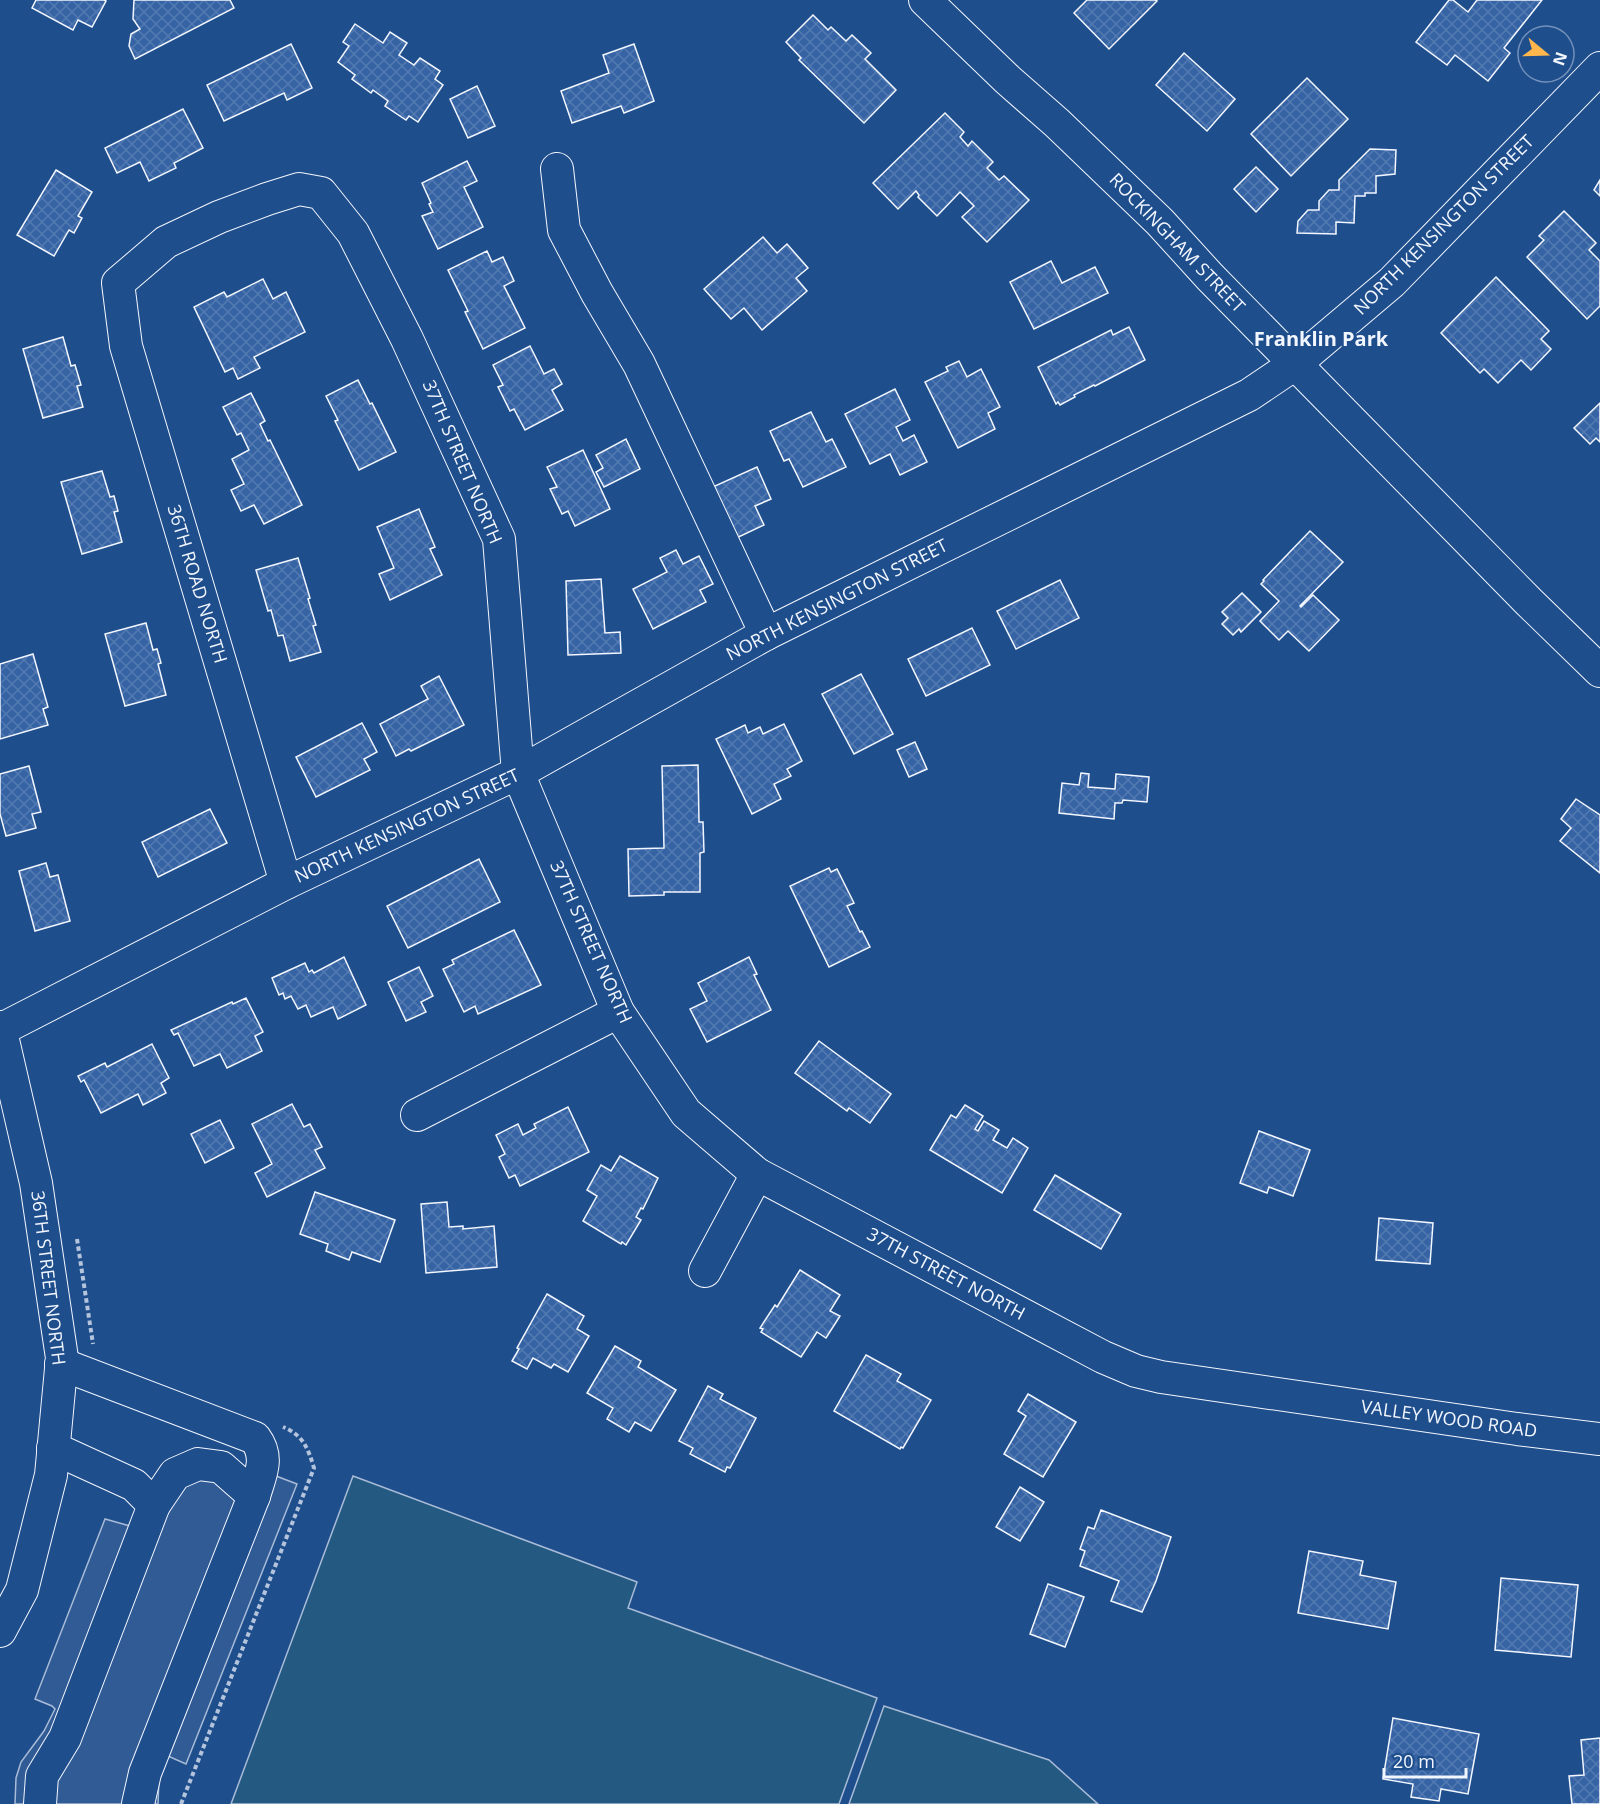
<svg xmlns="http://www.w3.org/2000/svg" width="1600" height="1804" viewBox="0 0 1600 1804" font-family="'Open Sans',sans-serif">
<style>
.pitch{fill:#245a82;stroke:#a8bbd7;stroke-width:1.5}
.parking{fill:#305b95;stroke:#a8bbd7;stroke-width:1.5}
.building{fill:url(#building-cross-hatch);stroke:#f2f6ff;stroke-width:1.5}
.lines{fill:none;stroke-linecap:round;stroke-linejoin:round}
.minor-casing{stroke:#f2f6ff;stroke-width:34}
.path{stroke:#b3c4dc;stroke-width:4;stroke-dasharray:4.5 3;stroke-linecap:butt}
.minor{stroke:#1f4e8c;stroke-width:32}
.labels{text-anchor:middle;stroke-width:4.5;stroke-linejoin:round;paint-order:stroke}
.street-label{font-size:18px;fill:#f2f6ff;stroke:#1f4e8c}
.neighbourhood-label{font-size:20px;font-weight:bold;fill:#f2f6ff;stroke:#1f4e8c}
</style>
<defs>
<pattern id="building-cross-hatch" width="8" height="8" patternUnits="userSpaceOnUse" patternTransform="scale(1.5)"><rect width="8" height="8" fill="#3563a3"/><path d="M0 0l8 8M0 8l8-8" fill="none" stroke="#537ab1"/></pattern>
</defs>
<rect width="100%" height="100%" fill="#1f4e8c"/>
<g class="pitch">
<path d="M353 1476 637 1582 628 1608 877 1698 839 1804H231Z"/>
<path d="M884 1706 1049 1760 1098 1804H849Z"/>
</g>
<path class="parking" d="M247 1465 297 1484 186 1764 168 1756 159 1778 158 1804H15L16 1778 21 1762 44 1731 55 1709 52 1706 35 1699 105 1519 130 1526 153 1481 245 1470Z"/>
<g class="building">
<path d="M36 0H104L106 1 92 27 78 20 73 30 32 8Z"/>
<path d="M134 0H230L234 8 135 59 129 46 131 34 140 29 133 19Z"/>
<path d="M1087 0H1155L1157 1 1109 49 1074 13Z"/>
<path d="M1449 0H1453L1468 12 1477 0H1542L1504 48 1510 53 1488 81 1455 55 1447 65 1416 42Z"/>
<path d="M813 15 828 30 831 27 846 41 852 35 871 53 865 59 896 90 864 123 799 60 801 58 786 42Z"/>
<path d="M355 24 383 43 390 32 407 43 399 55 414 65 420 58 440 71 435 79 443 85 418 122 409 116 406 120 385 106 388 101 373 90 371 93 352 79 355 75 338 62 349 46 343 42Z"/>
<path d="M291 44 312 88 287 100 284 93 224 121 207 85Z"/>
<path d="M634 44 654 101 624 113 621 106 572 123 561 91 609 73 603 55Z"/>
<path d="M1184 53 1235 99 1207 131 1156 85Z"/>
<path d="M1307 78 1348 119 1291 176 1251 134Z"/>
<path d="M477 86 495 126 468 138 450 99Z"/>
<path d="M183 109 203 148 174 163 176 168 149 181 140 162 117 173 105 148Z"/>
<path d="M945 113 964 132 960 137 968 146 972 141 993 162 987 168 999 180 1004 176 1029 200 987 242 962 217 974 206 960 192 937 216 918 197 919 195 916 191 898 209 873 183Z"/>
<path d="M1370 149 1396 150 1395 174 1376 176V193H1365V196H1355L1354 223 1336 222V234L1297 233 1298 221 1308 210H1319V201L1329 190H1339V180Z"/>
<path d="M467 161 477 181 464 187 483 227 438 249 422 216 433 212 429 204 431 203 422 183Z"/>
<path d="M1256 167 1278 189 1256 212 1234 189Z"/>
<path d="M56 170 92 192 78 216 82 218 74 233 69 230 54 256 17 235Z"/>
<path d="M1600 180V196L1594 190Z"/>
<path d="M1564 211 1596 243 1589 250 1600 261V306L1587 319 1527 257 1544 240 1539 236Z"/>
<path d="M763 237 777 253 787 244 808 268 796 278 807 291 762 330 744 308 731 319 704 289Z"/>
<path d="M487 251 492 262 503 257 514 281 504 286 525 328 483 349 465 312 468 311 448 270Z"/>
<path d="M1051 261 1062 283 1095 267 1108 293 1034 329 1010 282Z"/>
<path d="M1496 277 1549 331 1541 339 1551 349 1531 370 1521 360 1498 383 1484 369 1480 373 1441 333Z"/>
<path d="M263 279 273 299 286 292 305 332 254 357 260 368 238 379 233 368 225 372 194 307 224 292 227 297Z"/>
<path d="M1129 327 1145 360 1095 386 1094 385 1074 395 1075 397 1060 405 1058 402 1056 404 1038 367 1111 330 1113 335Z"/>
<path d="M63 337 71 366 75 365 81 385 77 386 83 407 43 418 23 349Z"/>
<path d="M530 346 544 374 554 369 562 384 552 390 563 410 525 430 514 409 510 411 498 387 503 385 493 365Z"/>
<path d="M959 361 967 377 981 369 1000 407 988 413 995 429 958 448 925 382 948 371 946 367Z"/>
<path d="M358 380 370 404 372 403 396 452 359 470 335 421 338 420 326 396Z"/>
<path d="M895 389 910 420 896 427 903 441 914 435 927 462 900 475 890 454 870 464 845 414Z"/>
<path d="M251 393 265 421 260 424 268 441 270 440 302 505 264 524 254 505 241 511 231 490 244 484 232 459 249 450 241 433 237 435 223 407Z"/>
<path d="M1600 403V442L1596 438 1590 444 1574 428Z"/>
<path d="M811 412 826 442 832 439 846 467 803 487 789 459 784 461 770 431Z"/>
<path d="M626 439 640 469 604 487 596 472 603 468 596 455Z"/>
<path d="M583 450 610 509 575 526 568 511 562 514 550 489 557 487 547 467Z"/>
<path d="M757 467 771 499 755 506 764 525 730 541 706 490Z"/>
<path d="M102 471 110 497 114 496 118 511 114 512 122 542 82 554 61 482Z"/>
<path d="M419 509 435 547 430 549 442 575 390 600 379 574 394 568 377 527Z"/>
<path d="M1310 531 1343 562 1300 606 1301 607 1313 595 1339 620 1309 651 1288 631 1279 640 1260 621 1279 601 1261 584 1264 581 1263 580Z"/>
<path d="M676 550 683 564 699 556 713 584 700 590 706 602 653 629 633 589 667 572 660 558Z"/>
<path d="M298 558 310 598 308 599 316 625 313 626 321 652 290 661 283 635 278 636 271 610 268 611 256 570Z"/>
<path d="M601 579 605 633 620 632 621 653 568 655 566 581Z"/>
<path d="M1060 580 1079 618 1016 649 997 611Z"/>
<path d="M1242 593 1261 612 1241 632 1239 629 1233 635 1222 624 1228 618 1222 612Z"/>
<path d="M146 623 153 650 157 649 161 663 158 664 166 695 125 706 105 634Z"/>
<path d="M972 628 990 665 926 696 908 659Z"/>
<path d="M33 654 48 707 43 709 48 725 0 739V664Z"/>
<path d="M861 674 893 734 854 754 822 694Z"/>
<path d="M439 676 464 725 411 751 409 749 396 756 380 724 428 699 421 686Z"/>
<path d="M362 723 377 752 364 759 370 770 316 797 296 757Z"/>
<path d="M784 724 802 761 787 769 791 776 774 784 781 799 752 814 716 739 745 725 748 733 760 727 763 734Z"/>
<path d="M915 742 927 769 909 777 897 750Z"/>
<path d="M698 765 699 822H703L704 852 700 853V892H664V895L629 896 628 849 664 848 662 766Z"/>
<path d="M29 766 41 812 32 814 36 828 6 836 0 814V774Z"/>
<path d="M1081 773 1089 774 1088 787 1115 789 1116 774 1149 777 1147 802 1123 800 1122 803H1115L1114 819 1059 813 1062 783 1079 785Z"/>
<path d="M1576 799 1600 815V873L1560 841 1571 828 1561 819Z"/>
<path d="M210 809 227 843 158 877 142 842Z"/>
<path d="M479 859 500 902 408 948 387 906Z"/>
<path d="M46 863 50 877 58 875 70 921 35 931 19 871Z"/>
<path d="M829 868 831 872 837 869 854 903 847 906 860 932 862 931 870 947 829 967 790 886Z"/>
<path d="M514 930 541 985 478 1014 475 1006 464 1012 443 969 454 964 452 960Z"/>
<path d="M344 957 366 1005 338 1019 333 1007 311 1017 306 1005 298 1009 291 996 285 999 283 993 279 995 272 978 305 963 309 972 312 970 314 973Z"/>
<path d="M749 957 757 974 754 975 771 1010 707 1042 690 1009 707 1001 698 983Z"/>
<path d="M419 967 433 996 421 1002 426 1012 406 1021 388 982Z"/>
<path d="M246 998 263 1032 255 1036 262 1051 227 1068 220 1054 194 1066 178 1033 174 1035 171 1030 232 1002 233 1004Z"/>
<path d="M819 1041 891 1094 870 1123 849 1108 847 1111 795 1073Z"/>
<path d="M152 1044 169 1078 161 1083 166 1093 143 1105 138 1094 101 1113 84 1080 81 1082 78 1076 105 1063 107 1067Z"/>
<path d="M292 1104 304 1127 310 1124 322 1147 315 1150 325 1168 267 1197 255 1173 272 1164 252 1124Z"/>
<path d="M965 1105 983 1116 975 1129 978 1131 984 1121 999 1130 993 1140 1007 1148 1013 1138 1028 1148 1002 1193 930 1150 951 1115 956 1118Z"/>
<path d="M568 1107 589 1152 520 1186 515 1175 509 1178 499 1157 505 1154 496 1135 518 1124 523 1135 536 1128 534 1124Z"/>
<path d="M220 1120 234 1148 205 1163 191 1134Z"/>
<path d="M1259 1131 1310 1150 1293 1196 1269 1187 1267 1193 1240 1183Z"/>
<path d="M620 1156 658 1178 643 1209 641 1208 636 1217 641 1220 626 1245 622 1242 621 1244 583 1221 597 1196 587 1190 601 1165 611 1171Z"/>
<path d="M1055 1175 1121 1214 1101 1249 1034 1210Z"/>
<path d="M315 1192 395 1220 380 1262 352 1252 349 1260 326 1251 328 1244 300 1234Z"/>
<path d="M447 1202 449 1227 463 1226V1229L494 1226 497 1267 426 1273 421 1204Z"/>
<path d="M1379 1218 1433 1223 1430 1264 1376 1260Z"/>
<path d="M800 1270 840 1295 830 1311 840 1316 826 1338 817 1332 801 1357 761 1332 763 1329 760 1328 775 1305 777 1307Z"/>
<path d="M547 1294 584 1316 577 1329 589 1336 568 1372 554 1364 551 1368 533 1358 527 1369 512 1361 519 1349 517 1348Z"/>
<path d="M615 1346 641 1361 638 1367 676 1390 651 1431 635 1422 629 1432 607 1419 613 1408 587 1393Z"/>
<path d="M866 1355 901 1374 897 1381 931 1400 903 1448 901 1447 900 1449 834 1411Z"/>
<path d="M708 1386 723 1394 720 1399 756 1418 730 1468 727 1467 725 1472 690 1454 693 1448 679 1441Z"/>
<path d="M1028 1394 1076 1422 1043 1477 1004 1454 1026 1416 1018 1411Z"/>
<path d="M1020 1487 1044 1502 1020 1541 996 1527Z"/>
<path d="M1101 1510 1171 1537 1156 1581 1142 1612 1111 1601 1119 1581 1080 1566 1085 1551 1080 1549 1088 1527 1094 1529Z"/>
<path d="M1309 1551 1363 1561 1360 1575 1396 1582 1388 1629 1298 1613Z"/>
<path d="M1501 1578 1578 1585 1571 1657 1495 1650Z"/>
<path d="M1048 1584 1084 1597 1065 1647 1030 1634Z"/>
<path d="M1393 1718 1479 1734 1468 1794 1441 1789 1439 1801 1411 1797 1413 1784 1383 1779Z"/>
<path d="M1600 1738V1804H1572L1569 1776 1584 1775 1581 1740Z"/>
</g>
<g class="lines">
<defs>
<g id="minor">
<path d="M925 0 1008 80 1057 123 1160 222 1210 277 1529 602 1600 671"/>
<path d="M557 169 564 230 597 293 639 364 766 634"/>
<path d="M286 883 126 346 118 283 166 242 219 217 267 199 299 189 321 193 353 233 407 339 499 539 518 773 618 1012 686 1113 757 1174 1103 1357 1136 1371 1161 1377 1517 1429 1600 1439"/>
<path d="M0 1027 36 1183 62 1358 51 1475 22 1590 0 1631"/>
<path d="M0 1030 286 883 518 773 766 634 1249 395 1295 364 1392 282 1600 68"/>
<path d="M417 1115 618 1012"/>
<path d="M705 1271 757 1174"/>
<path d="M61 1364 255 1438C270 1458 260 1475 254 1496L145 1773 138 1804"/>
<path d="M154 1505 175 1474 198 1464 221 1467 254 1496"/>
<path d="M40 1804 42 1776 65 1738 154 1505 134 1485 53 1448"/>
</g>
</defs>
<use href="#minor" class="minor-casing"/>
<g class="path">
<path d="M77 1239 93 1344"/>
<path d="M181 1804 314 1468C308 1448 303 1435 283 1427"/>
</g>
<use href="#minor" class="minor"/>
</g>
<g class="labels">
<g class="street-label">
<text transform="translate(1444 225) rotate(-45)" y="6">NORTH KENSINGTON STREET</text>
<text transform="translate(1177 243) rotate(46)" y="6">ROCKINGHAM STREET</text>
<text transform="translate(462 462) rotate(67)" y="6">37TH STREET NORTH</text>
<text transform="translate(197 584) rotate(73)" y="6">36TH ROAD NORTH</text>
<text transform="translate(837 600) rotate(-27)" y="6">NORTH KENSINGTON STREET</text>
<text transform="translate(407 826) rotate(-25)" y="6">NORTH KENSINGTON STREET</text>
<text transform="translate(591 942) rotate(66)" y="6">37TH STREET NORTH</text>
<text transform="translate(946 1274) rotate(28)" y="6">37TH STREET NORTH</text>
<text transform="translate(48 1278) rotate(83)" y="6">36TH STREET NORTH</text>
<text transform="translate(1449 1419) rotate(8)" y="6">VALLEY WOOD ROAD</text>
</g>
<g class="neighbourhood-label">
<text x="1321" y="346">Franklin Park</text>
</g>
</g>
<g transform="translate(1546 54) rotate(109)"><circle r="28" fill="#1f4e8c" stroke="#7391ba" stroke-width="1.5"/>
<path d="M0-4.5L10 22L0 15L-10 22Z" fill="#ffb74d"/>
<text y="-9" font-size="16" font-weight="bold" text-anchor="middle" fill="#f2f6ff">N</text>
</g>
<path d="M1384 1768v9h82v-9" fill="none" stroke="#f2f6ff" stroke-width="3"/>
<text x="1393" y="1768" font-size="18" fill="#f2f6ff" stroke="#1f4e8c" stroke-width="4.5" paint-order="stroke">20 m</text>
</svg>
